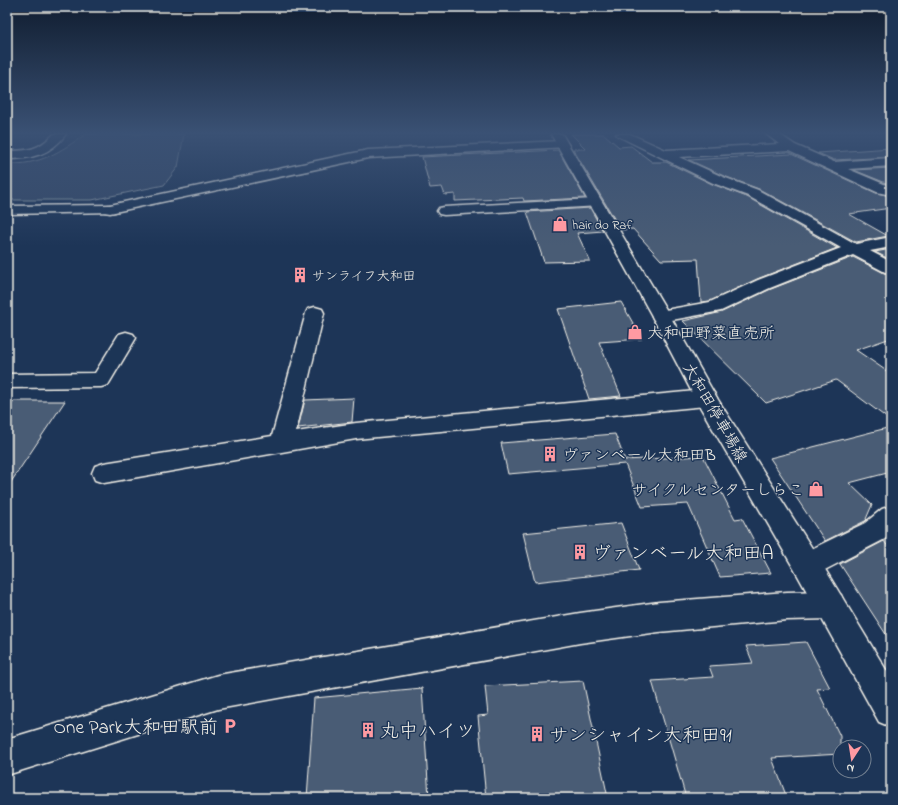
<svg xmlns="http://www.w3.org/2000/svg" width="898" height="805" viewBox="0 0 898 805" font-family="'Indie Flower','Klee One',sans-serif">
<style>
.green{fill:#354a67;stroke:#949ea8}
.building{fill:#485b74;stroke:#f4f1e8}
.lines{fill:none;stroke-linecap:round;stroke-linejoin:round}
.street-casing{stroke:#f4f1e8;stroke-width:3}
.secondary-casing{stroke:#f4f1e8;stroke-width:3}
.street{fill:#1d3557;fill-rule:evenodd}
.secondary{fill:#1d3557;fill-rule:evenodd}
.labels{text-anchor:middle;stroke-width:3;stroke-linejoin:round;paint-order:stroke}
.far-poi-label{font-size:13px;fill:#f4f1e8;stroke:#1d3557;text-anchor:start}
.poi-label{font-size:16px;fill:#f4f1e8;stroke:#1d3557;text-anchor:start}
.street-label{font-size:16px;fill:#f4f1e8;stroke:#1d3557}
.near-poi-label{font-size:19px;fill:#f4f1e8;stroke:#1d3557;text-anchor:start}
</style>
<rect width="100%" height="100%" fill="#1d3557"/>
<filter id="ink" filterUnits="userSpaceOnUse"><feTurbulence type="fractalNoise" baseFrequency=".025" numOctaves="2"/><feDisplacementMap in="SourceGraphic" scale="8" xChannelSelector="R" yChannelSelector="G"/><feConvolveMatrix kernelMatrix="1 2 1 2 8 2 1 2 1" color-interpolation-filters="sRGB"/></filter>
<g filter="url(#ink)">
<path class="green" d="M86 134H184L178 167 164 185 92 200H7V164C41 165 59 152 86 134Z"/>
<g class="building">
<path d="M571 134H604L619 147 631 146 652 162H666L712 184 747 197 837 248 757 279 710 301 701 302 698 259 661 260 633 229 621 230 573 149H586Z"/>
<path d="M891 148V157L834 160 818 153Z"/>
<path d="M558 150 585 198 524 201 523 198 455 201V194L445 195 442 187 430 188 422 157Z"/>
<path d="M791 154 876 193 891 196V208L849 214 888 236 856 242 759 189 724 176 689 160Z"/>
<path d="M891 168V185L854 170Z"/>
<path d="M590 208 603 231 577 233 590 261 544 262 527 212Z"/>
<path d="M891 249V260L875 252Z"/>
<path d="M853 257 884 273 891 274V338L856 350 891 374V421L836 380 766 403 683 321 722 312 771 289Z"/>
<path d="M621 302 642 339 599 342 621 396 589 399 558 309Z"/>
<path d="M354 398 352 422 298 428 305 400Z"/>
<path d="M14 401H65L7 488V410Z"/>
<path d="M891 427V472L849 483 872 505 866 519 867 520 825 541 770 458Z"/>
<path d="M615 434 625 460 703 456 735 519 742 518 771 573 720 577 688 504 642 507 625 464 508 474 501 443Z"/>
<path d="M621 523 639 570 535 582 523 533Z"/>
<path d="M884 541 891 551V642L840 564Z"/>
<path d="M806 642 830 688 817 689 840 736V754L772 758 787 798H686L652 681 713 677 709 666 753 663 746 646Z"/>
<path d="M583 681 608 798H486L478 716 488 715 485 686Z"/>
<path d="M422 688 429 798H307L314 698Z"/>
</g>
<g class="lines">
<defs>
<g id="street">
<path d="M54 134H66C51 155 31 159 7 159V151C30 151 37 150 54 134Z"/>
<path d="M616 134H630L666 150 779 144 766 134H779L795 145 834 162 891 158V166L848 169 891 187V195L877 192 789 151 679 157 723 177 758 190 856 244 891 237V247L870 251 891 262V273L885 272 853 255 770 288 721 311 661 322 654 320 652 316 654 312 710 302 758 280 841 248 748 196 713 183 618 136Z"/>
<path d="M562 141 566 143 568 145 566 147 368 158 110 213 105 212 103 209 105 206 110 205 368 150Z"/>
<path d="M595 199 600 200 602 203 600 206 444 215 439 214 437 211 439 208 444 207Z"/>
<path d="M315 307 322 309 324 313 296 432 356 423 706 390 714 393 717 398 714 403 706 406 356 439 104 483 95 480 92 473 95 466 104 463 272 436 306 313 308 309Z"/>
<path d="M126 332 133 334 136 338 108 385 101 387 7 388V374L95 373 119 334Z"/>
<path d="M891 506V533L885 539 817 574 807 578 797 574 793 565 797 556 865 523 882 509Z"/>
<path d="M830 591 841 595 845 605 841 615 830 619 787 620 659 632 580 643 218 709 7 775V739L218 675 580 613 659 602 787 592Z"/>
</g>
<g id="secondary">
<path d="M551 134H562L670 316 715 395 817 556 891 678V727L879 722 797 574 695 398 652 316Z"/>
<path d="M110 205 115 206 117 209 115 212 7 214V206Z"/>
</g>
</defs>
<use href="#street" class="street-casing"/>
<use href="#secondary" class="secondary-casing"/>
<use href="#street" class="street"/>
<use href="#secondary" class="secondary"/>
</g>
</g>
<linearGradient id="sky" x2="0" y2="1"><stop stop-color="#101d30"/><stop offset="0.54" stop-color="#3a5174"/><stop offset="1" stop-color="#3a5174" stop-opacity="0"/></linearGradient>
<rect width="898" height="246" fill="url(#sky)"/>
<defs>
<symbol id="shop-bare" viewBox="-9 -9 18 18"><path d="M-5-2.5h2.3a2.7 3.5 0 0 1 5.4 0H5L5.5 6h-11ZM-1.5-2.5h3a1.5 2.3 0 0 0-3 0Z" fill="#ff9aa2" stroke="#1d3557" stroke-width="2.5" paint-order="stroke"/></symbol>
<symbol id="building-bare" viewBox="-9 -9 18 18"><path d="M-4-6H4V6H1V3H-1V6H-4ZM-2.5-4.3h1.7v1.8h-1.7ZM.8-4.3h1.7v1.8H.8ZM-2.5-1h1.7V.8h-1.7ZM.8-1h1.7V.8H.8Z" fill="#ff9aa2" stroke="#1d3557" stroke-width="2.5" paint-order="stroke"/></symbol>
<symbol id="parking-bare" viewBox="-9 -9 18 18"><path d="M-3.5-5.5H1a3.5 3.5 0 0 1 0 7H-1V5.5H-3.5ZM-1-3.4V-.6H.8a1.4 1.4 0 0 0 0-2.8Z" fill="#ff9aa2" stroke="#1d3557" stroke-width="2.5" paint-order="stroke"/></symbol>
</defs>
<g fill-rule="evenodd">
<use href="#shop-bare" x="549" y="213" width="22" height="22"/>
<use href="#building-bare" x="289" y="264" width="22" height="22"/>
<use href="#shop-bare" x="624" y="321" width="22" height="22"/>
<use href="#building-bare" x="539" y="443" width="22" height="22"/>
<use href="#shop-bare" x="805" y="478" width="22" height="22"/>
<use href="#building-bare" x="569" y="541" width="22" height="22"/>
<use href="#parking-bare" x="219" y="715" width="22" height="22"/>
<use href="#building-bare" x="357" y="719" width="22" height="22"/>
<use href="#building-bare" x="526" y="723" width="22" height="22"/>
</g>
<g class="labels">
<g class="far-poi-label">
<text x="572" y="229">hair do Raf</text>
<text x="312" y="280">サンライフ大和田</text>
</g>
<g class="poi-label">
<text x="647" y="338">大和田野菜直売所</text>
<text x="562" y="460">ヴァンベール大和田B</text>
<text x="804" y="495" text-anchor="end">サイクルセンターしらこ</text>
</g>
<g class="street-label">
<text transform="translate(716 412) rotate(60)" y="6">大和田停車場線</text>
</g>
<g class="near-poi-label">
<text x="592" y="559">ヴァンベール大和田A</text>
<text x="218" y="733" text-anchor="end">One Park大和田駅前</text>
<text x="380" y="737">丸中ハイツ</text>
<text x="549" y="741">サンシャイン大和田91</text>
</g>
</g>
<rect width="898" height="805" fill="none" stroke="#1d3557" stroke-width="24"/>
<rect x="12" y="12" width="874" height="781" fill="none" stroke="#f4f1e8" stroke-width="1.5" filter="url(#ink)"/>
<g transform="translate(852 759) rotate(192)"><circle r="19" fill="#1d3557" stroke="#738091"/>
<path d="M0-3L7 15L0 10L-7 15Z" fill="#ff9aa2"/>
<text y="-6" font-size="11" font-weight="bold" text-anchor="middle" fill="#f4f1e8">N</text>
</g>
</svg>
